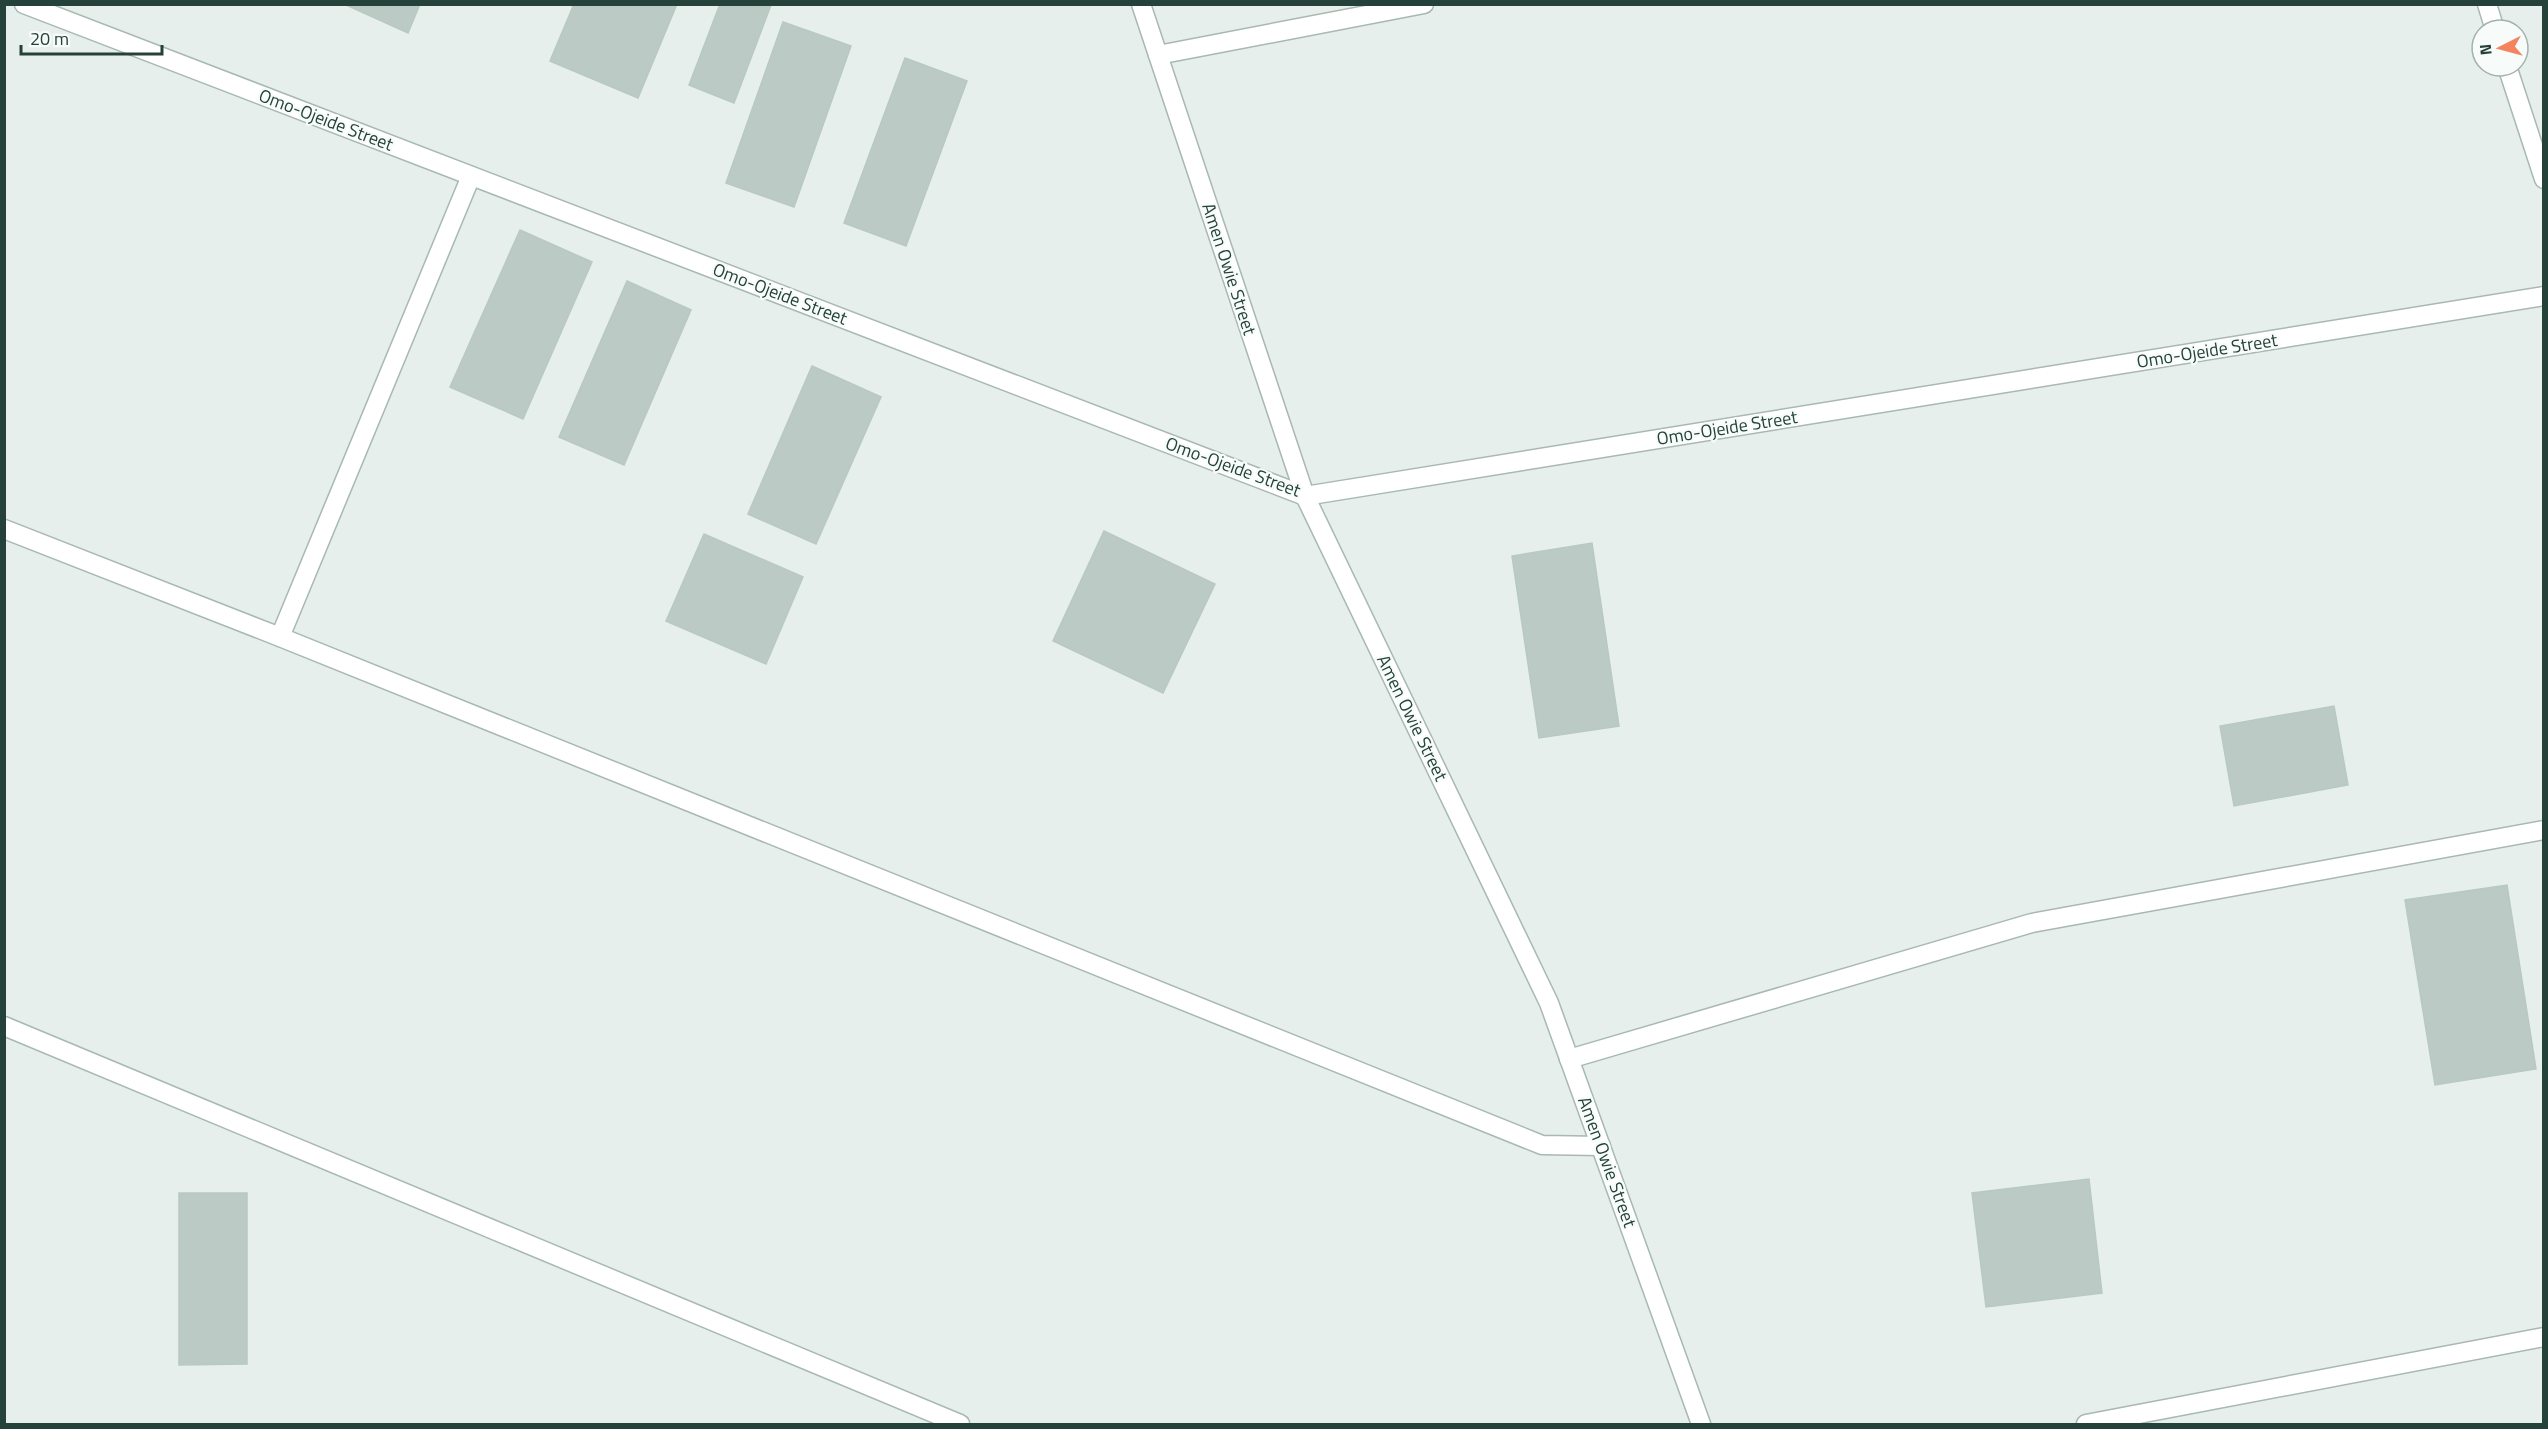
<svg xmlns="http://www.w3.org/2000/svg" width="2548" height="1429" viewBox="0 0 2548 1429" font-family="'Titillium Web',sans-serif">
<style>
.building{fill:#bbcac4;stroke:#b8c9c2;stroke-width:1.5}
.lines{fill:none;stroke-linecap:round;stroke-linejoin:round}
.minor-casing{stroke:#a8b8b2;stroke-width:21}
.minor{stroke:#fff;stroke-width:18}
.labels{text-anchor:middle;stroke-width:4.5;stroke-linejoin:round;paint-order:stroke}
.street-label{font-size:18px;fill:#24423a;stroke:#f7fbf9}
</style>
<rect width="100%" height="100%" fill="#e6efeb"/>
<g class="building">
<path d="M344 4H420L408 33Z"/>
<path d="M574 4H677L638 98 550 61Z"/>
<path d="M720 4 771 5 734 103 689 85Z"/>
<path d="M783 22 851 46 794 207 726 183Z"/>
<path d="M905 58 967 81 906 246 844 223Z"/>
<path d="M520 230 592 262 523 419 450 387Z"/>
<path d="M627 281 691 310 624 465 559 437Z"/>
<path d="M812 366 881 397 816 544 748 514Z"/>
<path d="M1104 531 1215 584 1163 693 1053 641Z"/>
<path d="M704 534 803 577 766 664 666 621Z"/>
<path d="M1592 543 1619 726 1539 738 1512 556Z"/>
<path d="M2334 706 2348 785 2234 806 2220 726Z"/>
<path d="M2507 885 2536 1069 2435 1085 2405 900Z"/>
<path d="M2089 1179 2102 1293 1986 1307 1972 1193Z"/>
<path d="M179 1193H247V1364L179 1365Z"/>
</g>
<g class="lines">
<defs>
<g id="minor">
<path d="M24 4 1305 496 2544 296"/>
<path d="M1141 4 1305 496 1549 1003 1701 1424"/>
<path d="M2487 4 2495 30"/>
<path d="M1158 55 1424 4"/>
<path d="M2507 66 2544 179"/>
<path d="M4 529 280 637 1542 1145 1601 1146"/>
<path d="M280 637 471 176"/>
<path d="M4 1026 960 1424"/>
<path d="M1569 1059 2032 923 2544 830"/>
<path d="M2086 1424 2544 1337"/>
</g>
</defs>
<use href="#minor" class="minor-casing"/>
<use href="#minor" class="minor"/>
</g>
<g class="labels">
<g class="street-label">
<text transform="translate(326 120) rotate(21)" y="6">Omo-Ojeide Street</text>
<text transform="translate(1229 269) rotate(72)" y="6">Amen Owie Street</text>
<text transform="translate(780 294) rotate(21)" y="6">Omo-Ojeide Street</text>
<text transform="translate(2207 351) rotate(-9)" y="6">Omo-Ojeide Street</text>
<text transform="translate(1727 428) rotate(-9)" y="6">Omo-Ojeide Street</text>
<text transform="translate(1233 467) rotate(20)" y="6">Omo-Ojeide Street</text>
<text transform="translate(1412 718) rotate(64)" y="6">Amen Owie Street</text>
<text transform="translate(1607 1162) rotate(70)" y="6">Amen Owie Street</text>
</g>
</g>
<rect width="2548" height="1429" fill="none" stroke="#24423a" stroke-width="12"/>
<g transform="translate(2500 48) rotate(264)"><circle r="28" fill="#f7fbf9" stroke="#a3b1ad" stroke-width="1.5"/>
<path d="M0-4.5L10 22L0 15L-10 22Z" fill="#f4845f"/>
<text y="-9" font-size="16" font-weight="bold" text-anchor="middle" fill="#24423a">N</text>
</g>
<path d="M21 45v9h141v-9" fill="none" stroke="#24423a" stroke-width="3"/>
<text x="30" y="45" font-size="18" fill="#24423a" stroke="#f7fbf9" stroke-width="4.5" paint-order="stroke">20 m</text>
</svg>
